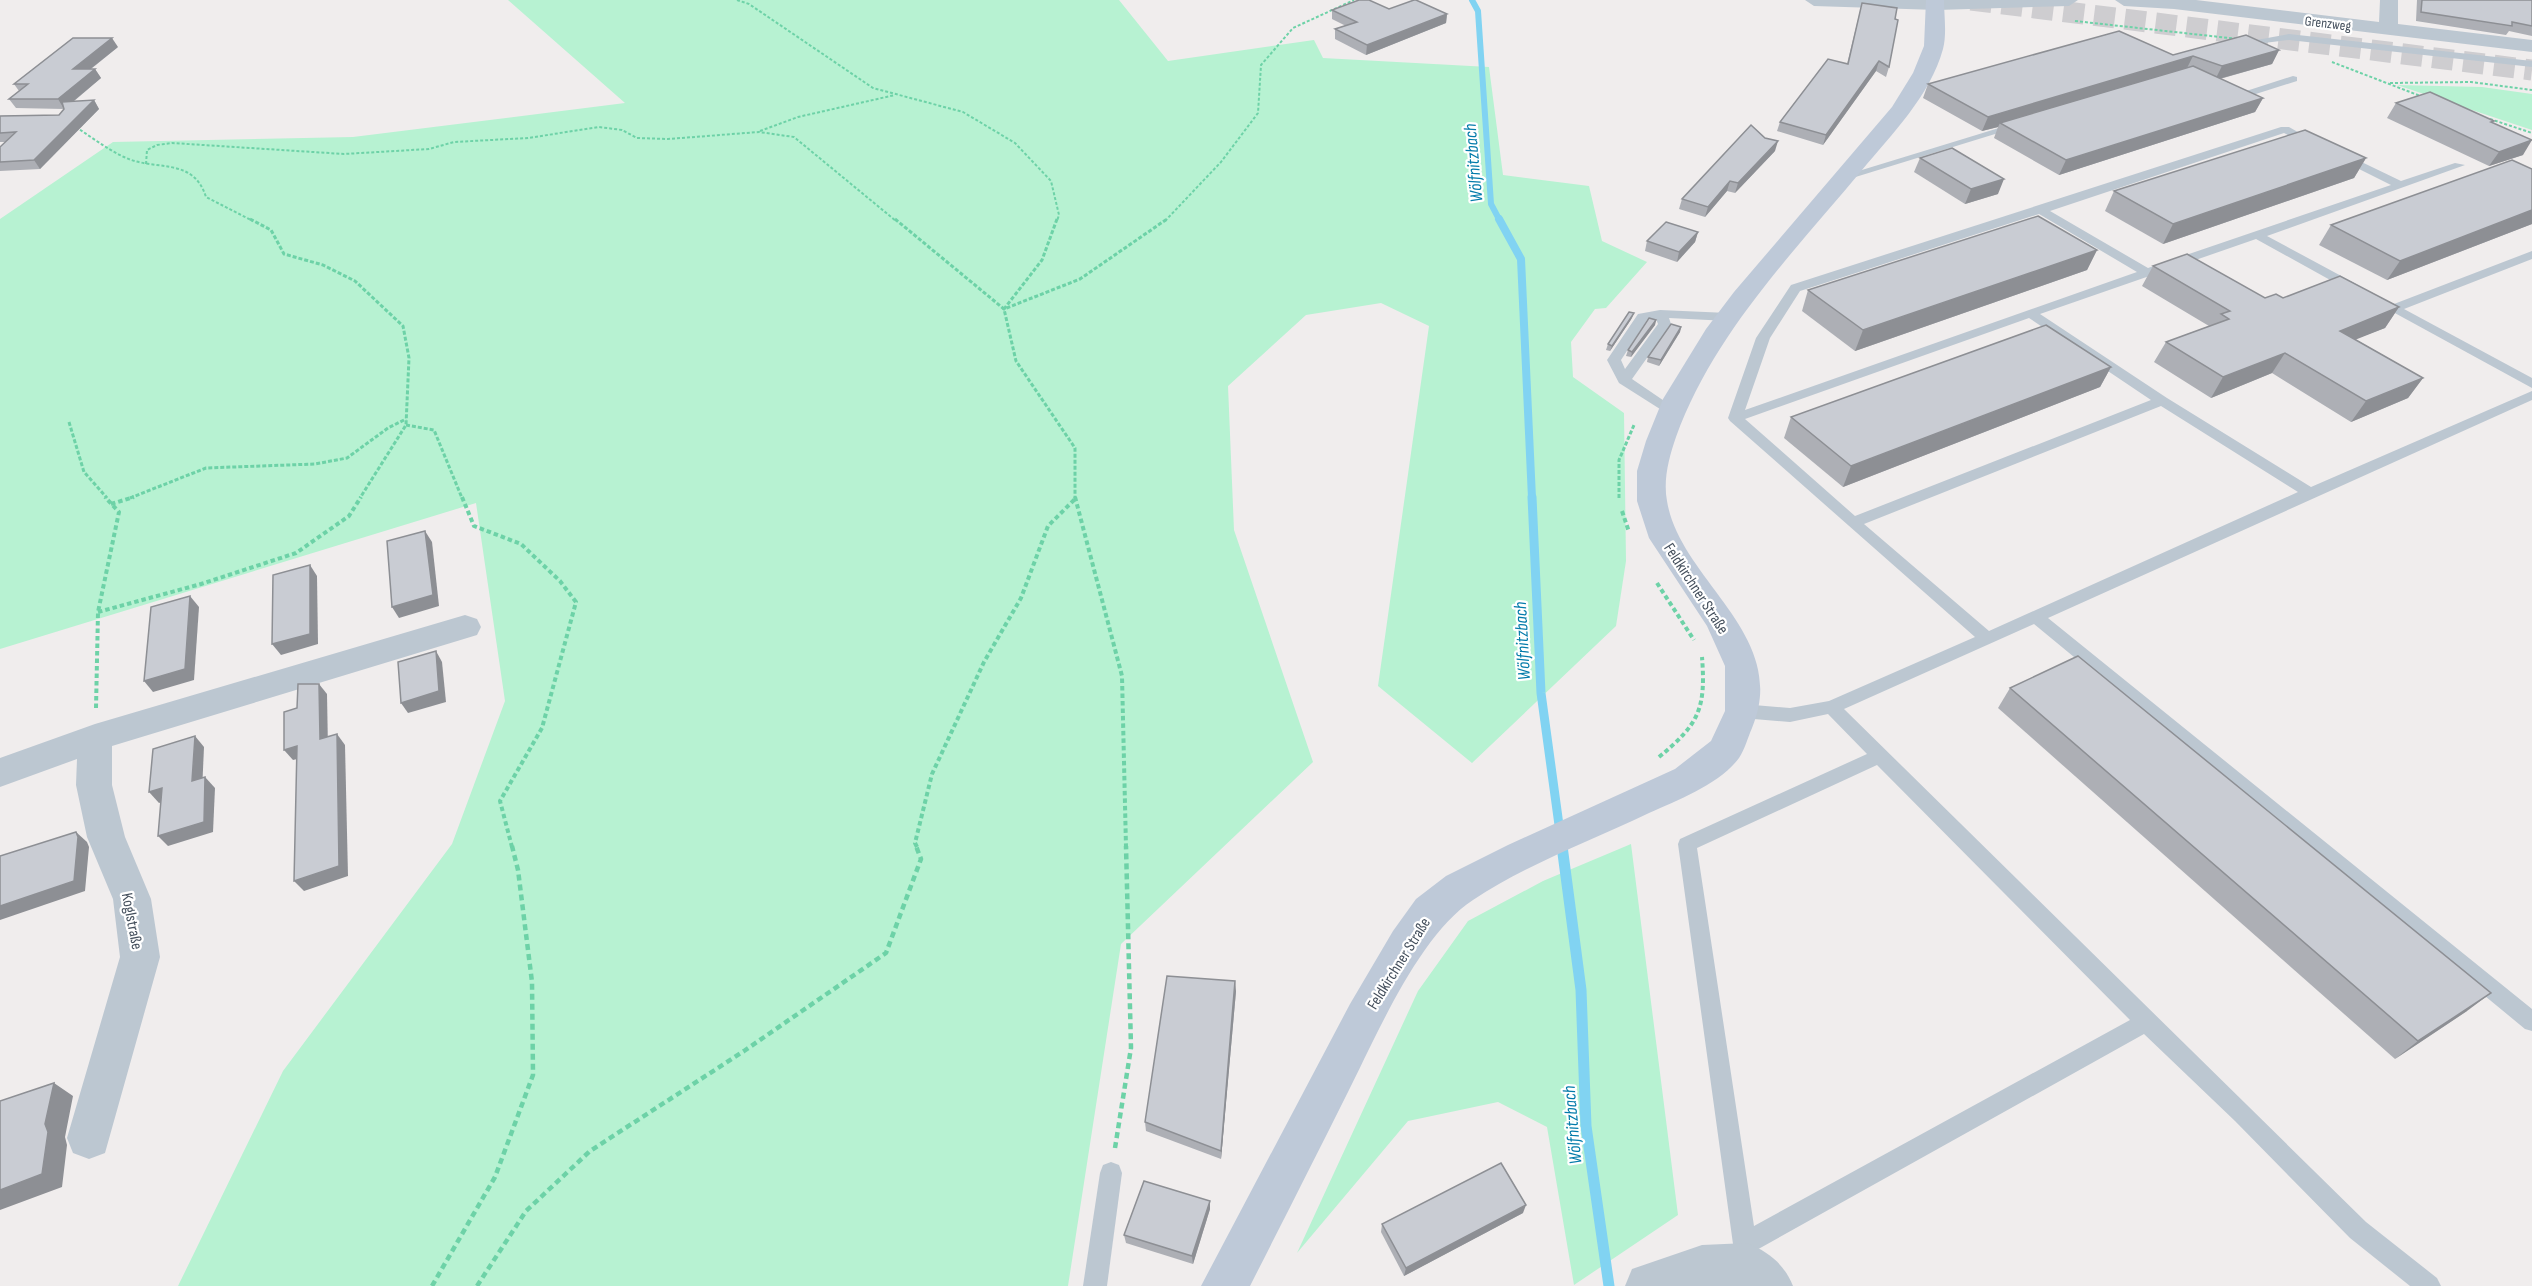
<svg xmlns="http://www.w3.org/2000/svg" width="2532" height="1286" viewBox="0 0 2532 1286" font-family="'Sofia Sans Condensed',sans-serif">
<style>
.green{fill:#b7f2d2}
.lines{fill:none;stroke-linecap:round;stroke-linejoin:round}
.stream-far3{stroke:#81d3f2;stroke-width:6}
.stream-far2{stroke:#81d3f2;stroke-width:8}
.stream-far1{stroke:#81d3f2;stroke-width:9}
.stream{stroke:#81d3f2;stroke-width:11}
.highway-tunnel{stroke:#cecdd0;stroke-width:21;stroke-dasharray:21 10;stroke-linecap:butt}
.path-far3{stroke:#6dd2a7;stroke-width:2;stroke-dasharray:3 2;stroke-linecap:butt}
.path-far2{stroke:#6dd2a7;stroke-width:3;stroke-dasharray:4 2;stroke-linecap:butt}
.path-far1{stroke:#6dd2a7;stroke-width:4;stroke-dasharray:4.5 3;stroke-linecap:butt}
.path{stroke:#6dd2a7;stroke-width:4.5;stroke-dasharray:6 4;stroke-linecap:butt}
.lane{fill:#bcc7d1;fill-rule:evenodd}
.street{fill:#bcc7d1;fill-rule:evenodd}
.secondary{fill:#bec9d8;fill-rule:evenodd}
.wall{fill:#adafb5}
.shaded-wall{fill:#8d8f94}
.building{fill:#c9ccd3;stroke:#8d8f94;stroke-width:1.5}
.labels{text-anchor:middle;stroke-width:4.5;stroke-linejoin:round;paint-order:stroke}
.far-street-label{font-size:14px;fill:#444f5c;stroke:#fff}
.street-label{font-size:16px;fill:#444f5c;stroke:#fff}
.water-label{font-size:18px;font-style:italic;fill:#037baa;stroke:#fff}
</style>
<rect width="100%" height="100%" fill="#f0eded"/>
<g class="green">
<path d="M508 0H1119L1168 61 1314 40 1323 58 1489 67 1503 175 1589 186 1602 241 1647 262 1606 308 1595 309 1571 342 1573 377 1624 413 1626 561 1616 626 1472 763 1378 686 1429 326 1381 303 1306 315 1228 386 1234 530 1313 762 1121 944 1068 1286H178L283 1071 452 844 505 701 476 503 0 649V219L113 142 353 137 625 103Z"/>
<path d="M2397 85 2482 87 2532 94V130Z"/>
<path d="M1631 844 1678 1215 1574 1285 1547 1127 1498 1102 1408 1121 1297 1253 1418 991 1468 921 1543 881Z"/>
</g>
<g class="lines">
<path class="stream-far3" d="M1472 0 1478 11 1491 204 1500 221"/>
<path class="stream-far2" d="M1499 219 1521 259 1532 498"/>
<path class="stream-far1" d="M1532 497 1541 693 1562 847"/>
<path class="stream" d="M1562 846 1581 990 1586 1126 1609 1286"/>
<path class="highway-tunnel" d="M1971 0 2532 70"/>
<g class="path-far3">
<path d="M737 0 749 4 873 88 963 112 1015 143 1051 181 1059 215 1057 221"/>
<path d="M2075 21 2238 39"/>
<path d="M2332 62 2423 97"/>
<path d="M2390 83 2471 82 2532 90"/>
<path d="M2490 119 2532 133"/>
<path d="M76 127C91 137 107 149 124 157 155 172 193 156 206 197L253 221"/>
<path d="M760 131 798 117 895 95"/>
<path d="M146 164 147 150 157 145 172 143 344 154 429 149 454 142 528 138 599 127 622 130 637 138 668 139 759 132 794 137 896 221"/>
<path d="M1165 221 1221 162 1258 113 1261 65 1293 28 1354 0"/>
</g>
<g class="path-far2">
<path d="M250 219 271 230 284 254 323 265 355 281 403 326 409 358 406 425 360 498"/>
<path d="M895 219 1004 309 1080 279 1167 219"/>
<path d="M1057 219 1042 260 1004 309 1016 361 1075 448V498"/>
<path d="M69 422 84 472 107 498"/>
<path d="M406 425 434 430 462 498"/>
<path d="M130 498 206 468 315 464 347 458 388 428 406 419"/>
<path d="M1619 498V460L1634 425"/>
</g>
<g class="path-far1">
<path d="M462 497 474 526 521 544 560 581 576 602 542 728 500 801 512 847"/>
<path d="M1075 497 1122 676 1126 847"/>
<path d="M111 504 134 497"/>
<path d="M1622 511 1629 532"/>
<path d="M1657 583 1694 640"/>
<path d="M98 612 201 584 296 553 349 516 361 497"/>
<path d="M96 708 98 612 119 512 105 497"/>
<path d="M1659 757C1699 724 1706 709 1702 657"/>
<path d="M917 847 915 843 932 774 984 662 1021 598 1048 526 1075 499"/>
</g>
<g class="path">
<path d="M1115 1148 1131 1048 1126 846"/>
<path d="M432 1286 495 1177 533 1075 532 982 518 870 512 846"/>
<path d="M477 1286 526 1211 590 1151 744 1051 886 953 921 859 916 846"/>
</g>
<g class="lane">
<path d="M2289 34 2532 61V67L2289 40 2256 44 2251 41Z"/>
<path d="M2293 76 2297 77V81L2240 99 2224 92 2229 89 2240 93Z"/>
<path d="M2012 124 2021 126 1849 179 1839 177Z"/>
<path d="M2281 127H2289L2317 143 2308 145 2284 133 2050 211 2148 268 2391 185 2337 158V154H2345L2401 181 2455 163 2465 165 2267 236 2358 285V291H2350L2256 239 2040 314 2167 398 2311 487 2532 391V400L2048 618 2532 1009V1031L2525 1029 2034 624 1844 709 2366 1222 2437 1278 2441 1286H2410L2350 1238 2235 1121 2144 1034 1753 1252 1745 1256 1737 1252 1733 1244 1678 844 1680 839 1867 754 1828 714 1790 722 1742 718 1736 716 1733 711 1736 706 1742 704 1790 708 1829 701 1975 637 1730 421 1728 418 1756 338 1791 285ZM2039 214 2137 272 1745 410 1770 338 1800 291ZM2029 318 2151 400 1855 516 1745 419ZM2161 406 2298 492 1989 631 1864 524ZM1877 765 2130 1020 1754 1226 1697 848Z"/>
<path d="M2532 251V259L2404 309 2532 378V388L2371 300 2377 296 2394 304Z"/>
<path d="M1660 310 1728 313 1734 317 1728 321 1669 318 1671 324 1632 379 1676 409V415L1671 416 1619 383 1607 360 1638 314ZM1656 319 1658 324 1625 369 1621 360 1647 320Z"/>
<path d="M1111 1162 1119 1165 1122 1173 1107 1286H1083L1100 1173 1103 1165Z"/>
</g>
<g class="street">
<path d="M1805 0H2078L2069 6 1937 10 1814 6Z"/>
<path d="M2115 0H2196L2379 22 2380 0H2398V24L2532 40V52L2174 9 2124 6Z"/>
<path d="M465 615 477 619 481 627 477 635 112 746V785L125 837 151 899 160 957 105 1153 89 1159 73 1153 67 1138 120 957 113 899 87 837 76 785 77 759 0 787V758L95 724Z"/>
<path d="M1747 1243C1769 1252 1784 1264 1793 1286H1625L1632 1269 1702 1245Z"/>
</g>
<path class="secondary" d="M1926 0H1944C1944 15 1947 34 1943 49 1930 96 1892 134 1862 170 1793 253 1713 334 1676 437 1669 457 1663 480 1667 501 1680 581 1791 635 1752 728 1748 737 1745 749 1739 758 1720 784 1678 800 1649 813 1591 841 1527 864 1473 900 1418 936 1376 1037 1346 1096 1314 1160 1282 1223 1250 1286H1201L1350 1004 1393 931 1416 899 1446 876 1508 845 1675 769 1711 741 1725 711V666L1707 626 1649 538 1637 501V471L1646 441 1663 399 1706 329 1734 292 1892 107 1913 73 1924 46Z"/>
</g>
<g class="wall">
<path d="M2417 0H2532V36L2509 31 2506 35 2416 21Z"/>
<path d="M1862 3 1895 19 1889 67 1886 77 1876 71 1823 145 1777 131 1780 122 1847 64Z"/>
<path d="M1389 9 1447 14 1446 23 1366 55 1335 39V29L1346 26 1332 19V10Z"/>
<path d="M118 47 91 69H95L101 78 73 102 94 100 99 109 40 169 0 171V147L6 142H0V116L59 115 64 109 16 108 9 99 19 91 14 84Z"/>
<path d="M2279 50 2272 64 2220 79 2263 98 2255 112 2059 175 1994 138 1998 127 1982 131 1923 98 1928 84 2173 55Z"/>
<path d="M2396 103 2494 121 2493 123 2523 155 2489 166 2387 118Z"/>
<path d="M1775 151 1735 193 1727 191 1705 217 1679 209 1682 199Z"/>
<path d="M1920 158 1998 194 1965 204 1914 172Z"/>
<path d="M2366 158 2354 178 2163 244 2105 211 2114 191Z"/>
<path d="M2532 169V224L2387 280 2319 245 2331 225Z"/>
<path d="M1698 232 1695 242 1677 262 1645 251 1647 241Z"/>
<path d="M2097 250 2087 270 1855 351 1802 311 1808 290Z"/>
<path d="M2153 266 2265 298H2283L2399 307 2385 328 2355 339 2423 378 2408 398 2351 422 2272 373 2211 398 2154 362 2166 342 2209 326 2142 286Z"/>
<path d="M1632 318 1610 351 1606 350 1608 344Z"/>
<path d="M1656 320 1655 325 1631 357 1626 356 1628 350Z"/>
<path d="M1681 327 1680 332 1659 366 1647 362 1648 357Z"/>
<path d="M2111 367 2100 387 1843 487 1784 438 1791 417Z"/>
<path d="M2010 688 2467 1011 2395 1059 1998 708Z"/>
<path d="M1236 991 1221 1159 1146 1131 1145 1122Z"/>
<path d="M1210 1201V1209L1193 1264 1126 1243 1124 1235Z"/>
<path d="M1523 1213 1404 1276 1381 1232 1382 1224Z"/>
</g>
<g class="shaded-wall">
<path d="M1447 14 1446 23 1366 55 1367 45Z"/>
<path d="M112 38 118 47 79 78 73 69Z"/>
<path d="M2279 50 2272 64 2215 80 2222 66Z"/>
<path d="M2193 56 2186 70 2000 123 1998 127 1982 131 1988 117Z"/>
<path d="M1879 61 1876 71 1823 145 1826 135Z"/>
<path d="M95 69 101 78 64 109 58 99Z"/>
<path d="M2263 98 2255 112 2059 175 2066 160Z"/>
<path d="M94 100 99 109 40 169 34 160Z"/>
<path d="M2532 140 2523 155 2489 166 2499 152Z"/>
<path d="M1778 141 1775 151 1735 193 1738 183Z"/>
<path d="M2366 158 2354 178 2163 244 2173 224Z"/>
<path d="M2004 179 1998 194 1965 204 1971 189Z"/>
<path d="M1730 181 1727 191 1705 217 1708 207Z"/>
<path d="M2532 210V224L2387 280 2400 261Z"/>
<path d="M1698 232 1695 242 1677 262 1679 252Z"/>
<path d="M2097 250 2087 270 1855 351 1863 330Z"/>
<path d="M2399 307 2385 328 2327 351 2340 331Z"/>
<path d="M1634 313 1632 318 1610 351 1612 346Z"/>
<path d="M1656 320 1655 325 1631 357 1632 352Z"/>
<path d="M1681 327 1680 332 1659 366 1661 360Z"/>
<path d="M2285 353 2272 373 2211 398 2223 377Z"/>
<path d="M2111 367 2100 387 1843 487 1851 466Z"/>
<path d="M2423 378 2408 398 2351 422 2366 401Z"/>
<path d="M425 531 432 542 439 606 399 618 392 607Z"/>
<path d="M310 565 317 576 318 644 281 655 272 644Z"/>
<path d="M190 596 199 607 194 680 153 692 144 681Z"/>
<path d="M436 651 442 662 446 702 408 713 401 703Z"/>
<path d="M319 684 327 694 328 750 320 739Z"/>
<path d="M337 734 345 745 348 876 304 891 294 881Z"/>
<path d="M195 736 204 747 202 792 192 781Z"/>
<path d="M297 746 305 757 293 760 284 750Z"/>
<path d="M205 777 215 788 213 832 168 846 158 836Z"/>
<path d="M162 788 172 799 159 803 149 792Z"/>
<path d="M76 832 87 842 89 847 85 891 0 920V906Z"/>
<path d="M1235 981 1236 991 1221 1159V1151Z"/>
<path d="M2491 993 2467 1011 2395 1059 2418 1041Z"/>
<path d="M54 1083 73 1096 65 1137 67 1145 62 1187 0 1210V1190Z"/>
<path d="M1210 1201V1209L1193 1264 1192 1256Z"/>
<path d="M1526 1205 1523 1213 1404 1276 1406 1268Z"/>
</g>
<g class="building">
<path d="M1359 0H1369L1389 9 1414 0H1416L1447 14 1367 45 1335 29 1357 22 1332 10Z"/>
<path d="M2422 0H2532V26L2512 22V26L2421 12Z"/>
<path d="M1862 3 1897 8 1895 19 1898 20 1889 67 1879 61 1826 135 1780 122 1828 59 1848 64Z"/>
<path d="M2119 31 2173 55 2246 35 2279 50 2222 66 2193 56 1988 117 1928 84Z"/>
<path d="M73 38H112L73 69H95L58 99H9L28 84H14Z"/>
<path d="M2193 66 2263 98 2066 160 2000 123Z"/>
<path d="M2430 92 2494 121 2491 122 2532 140 2499 152 2396 103Z"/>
<path d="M94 100 34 160 0 162V147L16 132 0 133V116L59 115 64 109 62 102Z"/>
<path d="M1751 125 1765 138 1778 141 1738 183 1730 181 1708 207 1682 199Z"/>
<path d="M2305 130 2366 158 2173 224 2114 191Z"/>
<path d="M1952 148 2004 179 1971 189 1920 158Z"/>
<path d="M2512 160 2532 169V210L2400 261 2331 225Z"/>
<path d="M2038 216 2097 250 1863 330 1808 290Z"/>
<path d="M1666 222 1698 232 1679 252 1647 241Z"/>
<path d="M2187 254 2265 298 2276 294 2283 298 2340 276 2399 307 2340 331 2423 378 2366 401 2285 353 2223 377 2166 342 2229 319 2221 314 2230 311 2153 266Z"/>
<path d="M1629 312 1634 313 1612 346 1608 344Z"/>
<path d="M1649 318 1656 320 1632 352 1628 350Z"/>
<path d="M1671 324 1681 327 1661 360 1648 357Z"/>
<path d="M2046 325 2111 367 1851 466 1791 417Z"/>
<path d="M425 531 433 595 392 607 387 541Z"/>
<path d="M310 565V634L272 644 273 575Z"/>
<path d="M190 596 185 669 144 681 151 607Z"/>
<path d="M436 651 439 691 401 703 398 662Z"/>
<path d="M2078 656 2491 993 2418 1041 2010 688Z"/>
<path d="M298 684H319L320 739 337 734 339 866 294 881 297 746 284 750V712L297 708Z"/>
<path d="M195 736 192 781 205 777 204 822 158 836 162 788 149 792 153 749Z"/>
<path d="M76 832 78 837 74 881 0 906V856Z"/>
<path d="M1167 976 1235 981 1221 1151 1145 1122Z"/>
<path d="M54 1083 45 1124 48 1132 42 1174 0 1190V1101Z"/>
<path d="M1501 1163 1526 1205 1406 1268 1382 1224Z"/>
<path d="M1144 1181 1210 1201 1192 1256 1124 1235Z"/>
</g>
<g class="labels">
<g class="far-street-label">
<text transform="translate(2328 23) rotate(7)" y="5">Grenzweg</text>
</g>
<g class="street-label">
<text transform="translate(1697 588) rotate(57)" y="6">Feldkirchner Straße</text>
<text transform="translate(133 921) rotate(79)" y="6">Koglstraße</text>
<text transform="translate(1398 963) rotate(-58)" y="6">Feldkirchner Straße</text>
</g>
<g class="water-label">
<text transform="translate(1473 163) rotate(-95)" y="6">Wölfnitzbach</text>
<text transform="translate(1522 641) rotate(-93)" y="6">Wölfnitzbach</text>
<text transform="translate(1572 1125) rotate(-95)" y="6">Wölfnitzbach</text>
</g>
</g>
</svg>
